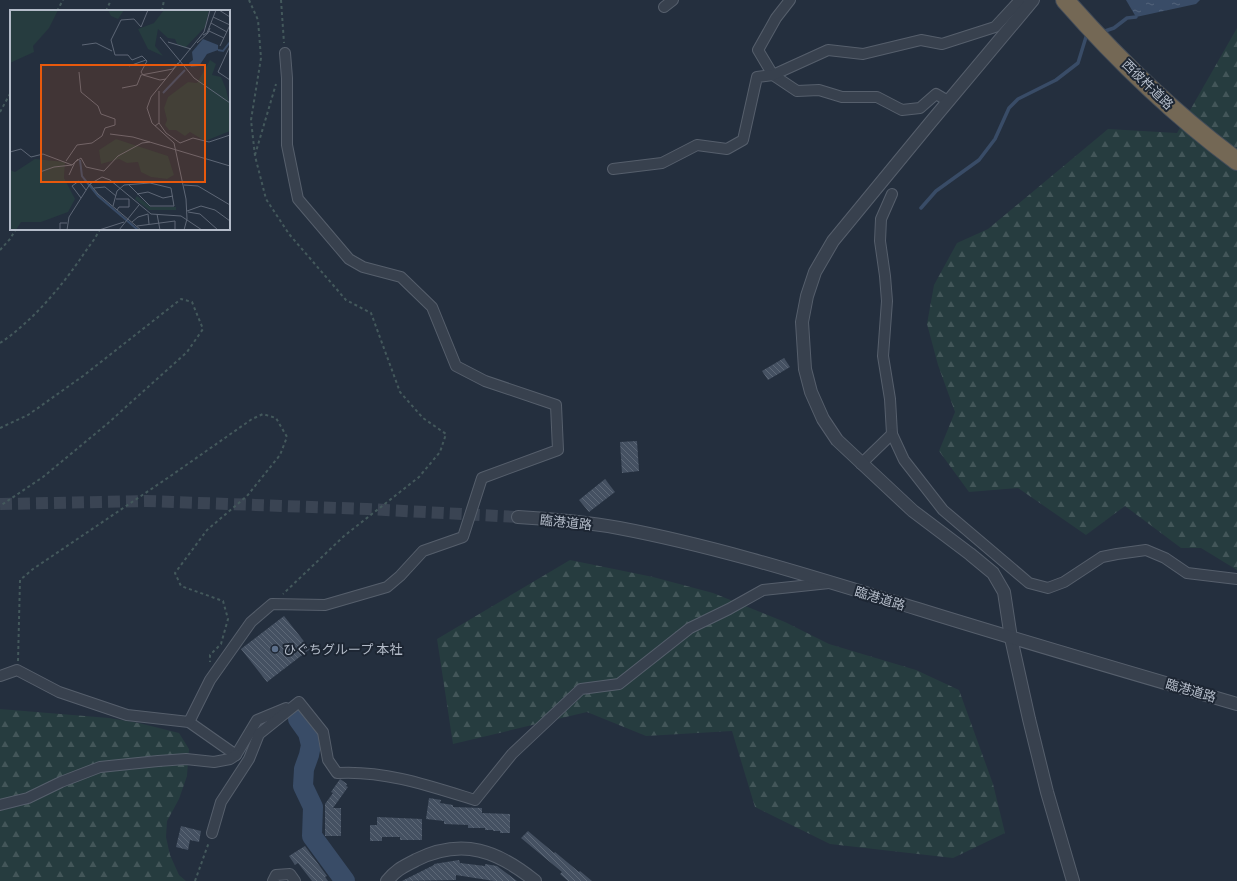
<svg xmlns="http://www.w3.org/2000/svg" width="1237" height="881" viewBox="0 0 1237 881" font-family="Karla,'Noto Sans JP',sans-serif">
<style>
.forest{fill:url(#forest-firs)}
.water{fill:url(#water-ripples)}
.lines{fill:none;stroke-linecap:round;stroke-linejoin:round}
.stream{stroke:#394c67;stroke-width:3.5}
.river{stroke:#394c67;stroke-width:20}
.building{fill:url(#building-back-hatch)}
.tertiary-tunnel{stroke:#3a4453;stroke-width:12;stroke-dasharray:12 6;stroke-linecap:butt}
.minor-casing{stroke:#565f6c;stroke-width:12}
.tertiary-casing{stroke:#565f6c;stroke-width:14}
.motorway-casing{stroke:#434c59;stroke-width:20}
.path{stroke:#44595c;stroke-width:2;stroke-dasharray:3 3;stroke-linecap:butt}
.minor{stroke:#38414e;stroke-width:10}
.tertiary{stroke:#38414e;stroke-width:12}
.motorway{stroke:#746855;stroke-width:18}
.service-dot{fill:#5c6f8a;stroke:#1d2633;stroke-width:1.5}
.labels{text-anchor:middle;stroke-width:4;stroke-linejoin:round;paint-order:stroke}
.street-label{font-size:13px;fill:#b4bcc9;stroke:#1d2633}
.poi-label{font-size:13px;fill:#b4bcc9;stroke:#1d2633;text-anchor:start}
.inset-river{fill:none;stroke:#394c67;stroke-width:2}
.inset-road{fill:none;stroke:#5e6776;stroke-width:1}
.view{fill:#e8590c;fill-opacity:0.15;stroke:#e8590c;stroke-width:2}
.inset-edge{fill:none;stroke:#b4bcc9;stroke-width:2}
</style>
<defs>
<pattern id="forest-firs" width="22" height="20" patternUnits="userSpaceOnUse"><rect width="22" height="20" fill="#263c3f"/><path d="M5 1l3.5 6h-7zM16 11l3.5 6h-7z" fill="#435659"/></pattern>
<pattern id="water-ripples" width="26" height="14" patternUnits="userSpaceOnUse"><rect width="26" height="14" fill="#394c67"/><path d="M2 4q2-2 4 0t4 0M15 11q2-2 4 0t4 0" fill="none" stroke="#53647b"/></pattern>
<pattern id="building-back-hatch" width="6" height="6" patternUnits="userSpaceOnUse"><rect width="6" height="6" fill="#455162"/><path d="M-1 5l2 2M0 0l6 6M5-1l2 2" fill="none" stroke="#5d6877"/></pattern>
</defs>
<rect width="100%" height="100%" fill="#242f3e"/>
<g class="forest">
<path d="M1237 28V570L1201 548H1181L1125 506 1086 535 1018 488 969 492 939 451 955 412 938 365 927 324 934 285 957 243 988 229 1108 129 1177 133Z"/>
<path d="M570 560 653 577 713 593 785 622 829 644 916 670 959 690 993 784 1005 833 953 858 830 844 755 807 732 731 646 736 587 712 453 744 437 639Z"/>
<path d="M0 709 109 718 139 723 179 733 189 749 187 776 179 799 167 821 166 837 170 855 179 875 186 881H0Z"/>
</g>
<path class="water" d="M1126 0H1200L1196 4 1136 17Z"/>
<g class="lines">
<g class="stream">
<path d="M1102 32 1114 28 1127 18 1136 17"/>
<path d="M921 208 936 191 979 160 995 139 1009 108 1018 99 1056 80 1078 63 1086 37 1090 35"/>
</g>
<path class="river" d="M298 719 308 733 311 745 309 755 304 769 303 786 313 807 312 836 345 881"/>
</g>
<g class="building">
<path d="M784 358 790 367 768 380 762 371Z"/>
<path d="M637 441 639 471 622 473 620 442Z"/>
<path d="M605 479 615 492 589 512 579 500Z"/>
<path d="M284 616 310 649 267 682 241 649Z"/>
<path d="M340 779 347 784 346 786 348 787 333 808H341V836H325V804L333 793 331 792Z"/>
<path d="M429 798 441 800 440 803 453 805V807L482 808V813L510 814V833H500V831H493V830H485V828H468V825L444 824V821L426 819Z"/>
<path d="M377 817 422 819V840H400V837H382V841H370V825H377Z"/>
<path d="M181 826 201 831 199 842 190 840 188 850 176 847Z"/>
<path d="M528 831 554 853 555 852 579 872 580 871 592 881H568L560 874 562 872 521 838Z"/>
<path d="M305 846 327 876 325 877 328 881H312L298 863 295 865 289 856Z"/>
<path d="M459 860 460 863 485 866V864L497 866 517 881H494L456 875V880L402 881 434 865V864Z"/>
</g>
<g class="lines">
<path class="tertiary-tunnel" d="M0 504 146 501 367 509 518 517"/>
<defs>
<g id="minor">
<path d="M790 0 776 18 758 50 773 75 797 91 819 90 842 97H877L902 110 920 108 936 94 948 101"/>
<path d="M664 7 673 0"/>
<path d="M613 169 662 163 697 145 727 149 743 140 757 77 773 75 828 50 863 54 921 40 942 44 995 27 1020 0"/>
<path d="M892 434 890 399 883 356 887 301 885 276 880 241 881 219 892 194"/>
<path d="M861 464 892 434 904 460 943 510 1029 583 1048 588 1064 582 1102 557 1117 554 1146 550 1165 558 1187 573 1237 579"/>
<path d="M0 676 17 670 59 692 127 715 189 722 236 755 257 720 286 708"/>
<path d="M189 722 210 680 251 622 272 604 325 605 387 587 400 576 423 551 463 537 482 478 558 450 556 405 485 381 456 366 432 307 401 277 363 267 349 259 298 199 287 145V78L285 53"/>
<path d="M0 805 28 798 61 782 100 767 158 761 186 759 214 762 230 759 236 755"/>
<path d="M212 833 221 802 249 759 259 734 299 702 323 732 328 760 337 773C384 770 430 786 475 800L512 754 581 689 619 684 690 628 729 609 763 590 829 583"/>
<path d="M273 881 276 875 290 874 295 881"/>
</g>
<g id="tertiary">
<path d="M1033 0 930 123 833 241 815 272 807 296 802 322 805 369 811 392 823 419 837 440 913 511 970 554 993 573 1004 592 1011 638 1029 719 1047 792 1073 881"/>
<path d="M518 517C552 519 586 522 619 528 720 547 819 579 918 609 1024 642 1131 673 1237 704"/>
<path d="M387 881C397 869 403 867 416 860 463 837 498 851 535 881"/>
</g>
<path id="motorway" d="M1065 0C1116 58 1175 115 1237 161"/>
</defs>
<use href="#minor" class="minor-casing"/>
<use href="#tertiary" class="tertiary-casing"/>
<use href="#motorway" class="motorway-casing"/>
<g class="path">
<path d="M249 0 258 20 261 58 251 120 255 156 266 199 289 234 346 300 371 313 400 392 423 418 446 434 440 452 419 477 344 536 283 594"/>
<path d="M281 0 284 43"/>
<path d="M57 11 63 0"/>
<path d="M106 11 111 0"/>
<path d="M162 11 164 0"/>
<path d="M0 112 11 92"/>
<path d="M255 155 276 84"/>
<path d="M0 250 10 239 16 229"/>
<path d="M0 343C32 322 62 286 83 255 89 246 96 238 100 229"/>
<path d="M0 428 28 415 83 376 181 299 192 302 203 329 187 352 107 424 43 477 0 506"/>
<path d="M18 661 20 580 33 569 172 475 252 419 263 414 276 418 287 437 280 455 247 496 207 530 175 573 181 586 223 601 228 619 221 644 210 655V662"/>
<path d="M195 881 209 842"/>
</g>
<use href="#minor" class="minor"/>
<use href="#tertiary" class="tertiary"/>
<use href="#motorway" class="motorway"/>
</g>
<circle class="service-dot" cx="275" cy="649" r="4"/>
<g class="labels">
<g class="street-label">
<text transform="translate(1148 84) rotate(44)" y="5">西彼杵道路</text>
<text transform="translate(566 522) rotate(6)" y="5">臨港道路</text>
<text transform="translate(880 598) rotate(17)" y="5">臨港道路</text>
<text transform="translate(1191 690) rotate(16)" y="5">臨港道路</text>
</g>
<g class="poi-label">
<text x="283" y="654">ひぐちグループ 本社</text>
</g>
</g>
<g transform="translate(10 10)">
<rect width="220" height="220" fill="#242f3e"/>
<path d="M0 0H48L39 18 23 36 24 42 0 53ZM98 0H114L108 9 101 6ZM154 0H199L195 17 175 38 167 34 165 29 158 28 148 19 145 36 153 46 138 39 128 19 144 13ZM200 50 206 54 202 65 211 67 216 79 220 97V121L195 131 180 122 175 126 166 120H159L155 115 157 110 154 98 158 87 178 72 187 73ZM106 129 158 146 164 165 157 169 141 167 131 162 128 152 117 153 109 149 91 154 89 140ZM25 149 55 152 54 168 65 189 58 202 31 212H11L6 220H0V160L5 162Z" fill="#263c3f"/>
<path d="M127 186 141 197H166V200H139L125 189Z" fill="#263c3f"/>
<path d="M193 29 208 35V40L197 44 189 56 181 57 179 53 183 50 182 42Z" fill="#394c67"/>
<path class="inset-river" d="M208 40 213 41 220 32M153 83 175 60M70 150 72 166 88 186 128 220"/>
<path class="inset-road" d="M209 0 220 7M203 7 220 15 210 36M201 13 217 22M199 21 214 28M193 25 197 23 206 0M150 27 184 68 220 93M158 32 181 39M187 33 198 23 200 18M72 35 86 33 102 41M220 36 208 62 220 70M119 56 136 50M133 65 131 62 137 51 132 46 122 50 118 45H105L101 30 111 10 124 9 131 17 138 0M133 65 150 70 156 69M112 78 127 75 131 65 163 59 168 53M149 113V81M145 116 149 113 156 123 170 133 183 128 199 132 220 125M100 124 123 127 220 156M0 142 11 139 21 147 33 144 62 155 68 149M56 151 67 135 82 133 92 126 95 118 105 115V109L91 104 88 96 71 82 69 62M30 162 44 157 62 155M59 165 65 152 71 148 76 157 94 161 108 146 132 133 140 132M80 174 88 184 131 220M174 175 188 176 220 195M84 178 95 177 106 186M127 184 138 182 153 188 163 186M71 188 62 176 69 171 76 180M106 189H119V197H109L107 200M103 196 107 181 114 175 140 173 161 178 164 196H140L119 175M177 201 191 196 205 200 220 211M178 202 190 204 208 220M147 204 150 220M122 212 128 207 138 204 139 214M127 216 165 211V219M50 220V213H57M57 220 59 207 80 174 92 167 100 170 141 204 171 206 192 220M89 220 114 212M109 220 129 195M160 220H173M174 220 177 209 176 189 164 133 142 113 137 98 141 87 194 22 200 0"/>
<path class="view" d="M31 55H195V172H31Z"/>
<rect width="220" height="220" class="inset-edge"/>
</g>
</svg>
